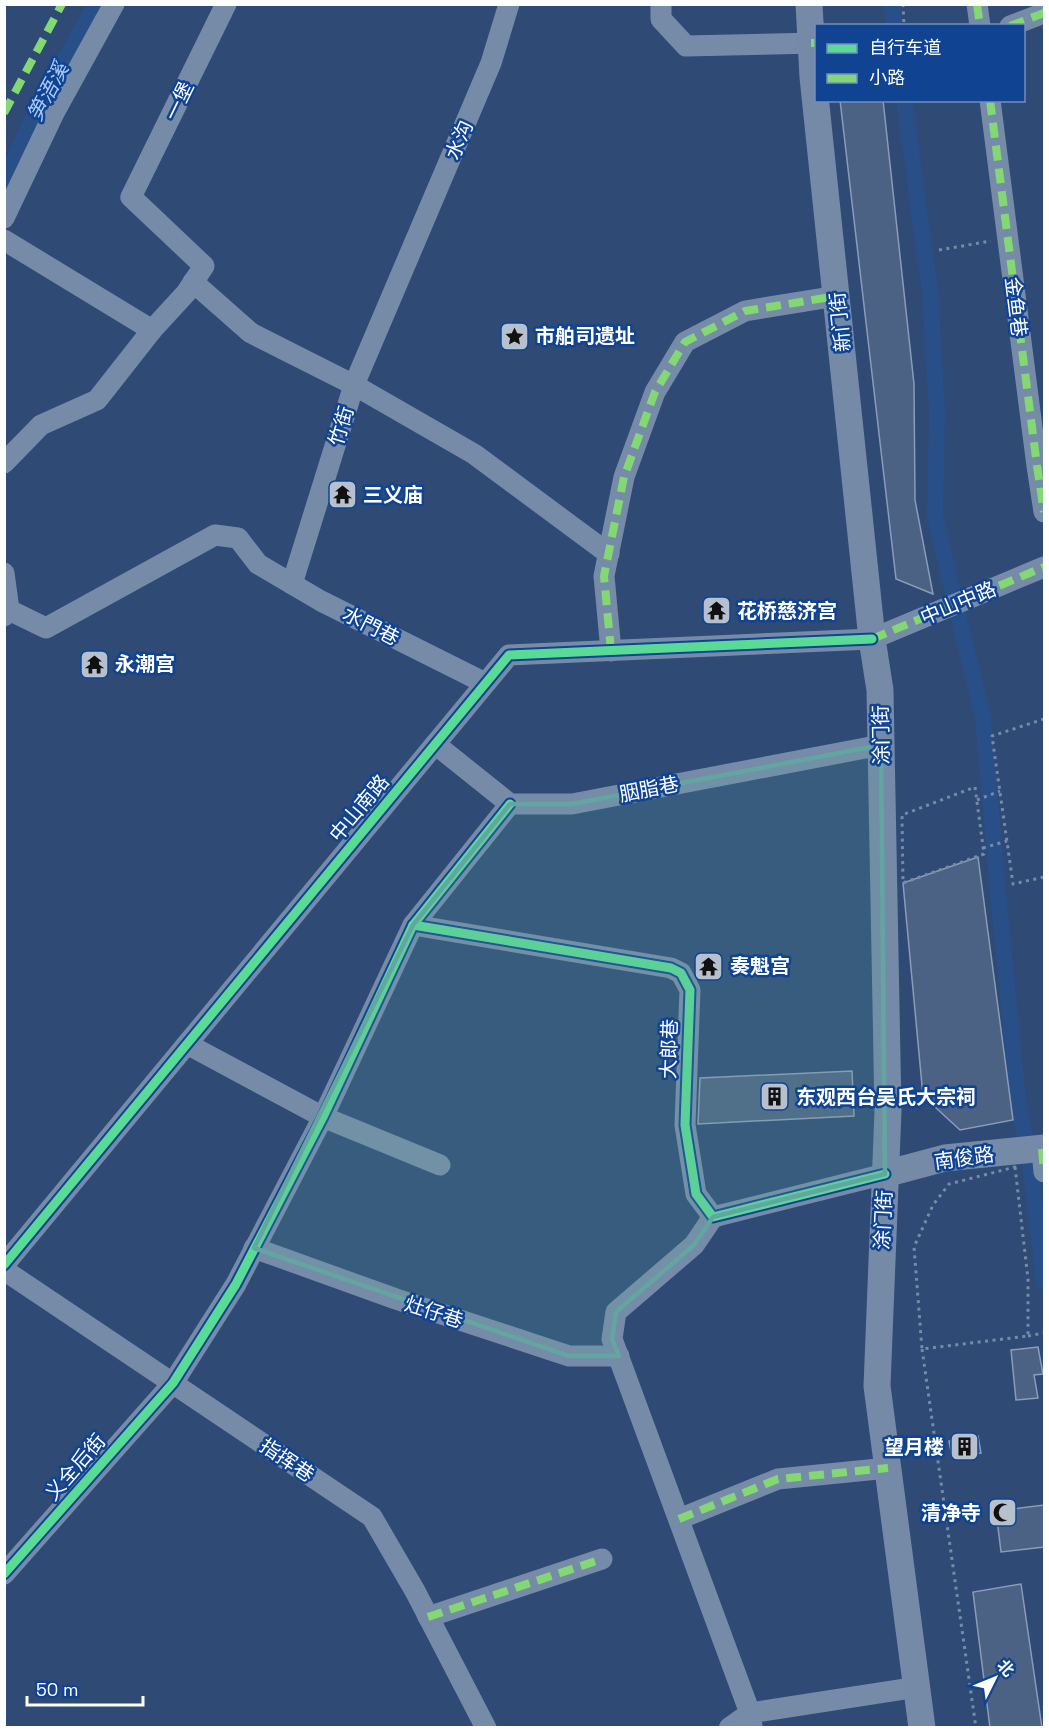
<svg xmlns="http://www.w3.org/2000/svg" width="1049" height="1732" viewBox="0 0 1049 1732" font-family="'Space Grotesk','Noto Sans SC',sans-serif">
<style>
.lines{fill:none;stroke-linecap:round;stroke-linejoin:round}
.canal{stroke:#294f89;stroke-width:16}
.building{fill:#4c6284;stroke:#8b9cb6;stroke-width:1.5}
.path{stroke:#768ba8;stroke-width:3;stroke-dasharray:3 4.5;stroke-linecap:butt}
.minor{stroke:#768ba8;stroke-width:21}
.major{stroke:#758aa6;stroke-width:27}
.quiet{stroke:#83d873;stroke-width:8;stroke-dasharray:15 8;stroke-linecap:butt}
.cycleway-casing{stroke:#104493;stroke-width:13}
.cycleway{stroke:#5adb95;stroke-width:9}
.marked{fill:#63a6a1;fill-opacity:0.2;stroke:#63a6a1;stroke-width:4.5;stroke-linejoin:round}
.labels{text-anchor:middle;stroke-width:5;stroke-linejoin:round;paint-order:stroke}
.street-label{font-size:20px;fill:#fff;stroke:#104493}
.poi-label{font-size:20px;font-weight:bold;fill:#fff;stroke:#104493;text-anchor:start}
.water-label{font-size:21px;font-style:italic;fill:#a9cbfa;stroke:#104493}
</style>
<rect width="100%" height="100%" fill="#2e4a75"/>
<g class="lines">
<g class="canal">
<path d="M892 4 894 25"/>
<path d="M904 100 930 291 937 412 935 516 952 590"/>
<path d="M4 181 36 111 96 4"/>
<path d="M959 618 983 718 999 904 1019 1109 1025 1137"/>
<path d="M1030 1164 1044 1282"/>
</g>
</g>
<g class="building">
<path d="M840 100H883L914 384 915 500 933 594 896 579Z"/>
<path d="M978 857 1013 1120 960 1130 923 1096 903 883Z"/>
<path d="M852 1071 854 1116 698 1124 700 1078Z"/>
<path d="M1038 1347 1043 1374 1034 1375 1038 1398 1016 1400 1011 1350Z"/>
<path d="M978 1436 981 1453 952 1457 949 1441Z"/>
<path d="M1044 1505V1547L1001 1552 996 1511Z"/>
<path d="M1021 1584 1042 1728H990L973 1592Z"/>
</g>
<g class="lines">
<g class="path">
<path d="M903 4 904 26"/>
<path d="M939 250 991 241"/>
<path d="M1044 719 992 736 1013 884 1044 877"/>
<path d="M975 787 984 854 903 883 902 815Z"/>
<path d="M977 800 1000 791"/>
<path d="M983 848 1007 841"/>
<path d="M1015 1167 1028 1279V1336L922 1349 914 1247 933 1205 949 1184Z"/>
<path d="M1028 1336 1044 1333"/>
<path d="M922 1349 976 1728"/>
</g>
<g class="minor">
<path d="M661 4V19L686 46 816 43"/>
<path d="M977 4 980 26"/>
<path d="M1010 26 1044 13"/>
<path d="M990 100 1037 466 1044 512"/>
<path d="M4 218 54 113 114 4"/>
<path d="M4 240 152 330"/>
<path d="M193 282 251 333 354 385 474 454 609 554"/>
<path d="M4 463 41 425 97 400 152 330 186 293 204 266 131 197 226 4"/>
<path d="M4 573 9 610"/>
<path d="M292 584 354 385 491 63 509 4"/>
<path d="M4 616 9 610 46 628 215 535 238 538 258 564 321 601 485 683"/>
<path d="M611 651 604 576 624 477 655 392 685 342 745 311 837 296"/>
<path d="M435 744 510 804H572L881 745"/>
<path d="M413 925 671 968 681 973 690 990 685 1125 696 1194 713 1217 885 1174"/>
<path d="M187 1044 323 1117 440 1165"/>
<path d="M1042 1149 1044 1172"/>
<path d="M713 1217 694 1245 616 1312 612 1339 750 1713 729 1728"/>
<path d="M254 1248 396 1299 569 1356H619"/>
<path d="M4 1265 509 655 872 639 1044 567"/>
<path d="M4 1270 372 1517 415 1591 486 1728"/>
<path d="M679 1519 778 1479 888 1468"/>
<path d="M4 1574 173 1383 236 1284 323 1117 413 925 510 804"/>
<path d="M428 1617 602 1559"/>
<path d="M752 1726 750 1713 917 1687"/>
</g>
<g class="major">
<path d="M809 4 813 77 872 639 880 690 888 1111 877 1386 922 1728"/>
<path d="M885 1174 945 1158 1044 1148"/>
</g>
<g class="quiet">
<path d="M977 4 980 26"/>
<path d="M1010 26 1044 13"/>
<path d="M811 43H816"/>
<path d="M990 100 1037 466 1044 512"/>
<path d="M4 113 62 4"/>
<path d="M872 639 1044 567"/>
<path d="M611 651 604 576 624 477 655 392 685 342 745 311 837 296"/>
<path d="M1042 1149 1044 1172"/>
<path d="M679 1519 778 1479 888 1468"/>
<path d="M428 1617 602 1559"/>
</g>
<defs>
<g id="cycleway">
<path d="M413 925 671 968 681 973 690 990 685 1125 696 1194 713 1217 885 1174"/>
<path d="M4 1265 509 655 872 639"/>
<path d="M4 1574 173 1383 236 1284 323 1117 413 925 510 804"/>
</g>
</defs>
<use href="#cycleway" class="cycleway-casing"/>
<use href="#cycleway" class="cycleway"/>
</g>
<path class="marked" d="M881 745 885 1174 713 1217 694 1245 616 1312 612 1339 619 1356H569L254 1248 413 925 510 804H572Z"/>
<defs>
<symbol id="sight-square" viewBox="-11 -11 22 22"><rect x="-9" y="-9" width="18" height="18" rx="4" fill="#b6c0cf" stroke="#104493"/><path d="M0-6L1.8-2.2L6-1.7L2.9 1.2L3.7 5.4L0 3.3L-3.7 5.4L-2.9 1.2L-6-1.7L-1.8-2.2Z" fill="#111"/></symbol>
<symbol id="temple-square" viewBox="-11 -11 22 22"><rect x="-9" y="-9" width="18" height="18" rx="4" fill="#b6c0cf" stroke="#104493"/><path d="M0-6L5-2H3V0L6.5 2.5H4V6H1.5V3h-3V6H-4V2.5H-6.5L-3 0V-2H-5Z" fill="#111"/></symbol>
<symbol id="building-square" viewBox="-11 -11 22 22"><rect x="-9" y="-9" width="18" height="18" rx="4" fill="#b6c0cf" stroke="#104493"/><path d="M-4-6H4V6H1V3H-1V6H-4ZM-2.5-4.3h1.7v1.8h-1.7ZM.8-4.3h1.7v1.8H.8ZM-2.5-1h1.7V.8h-1.7ZM.8-1h1.7V.8H.8Z" fill="#111"/></symbol>
<symbol id="mosque-square" viewBox="-11 -11 22 22"><rect x="-9" y="-9" width="18" height="18" rx="4" fill="#b6c0cf" stroke="#104493"/><path d="M3.5-4.9A6 6 0 1 0 3.5 4.9A5 5 0 1 1 3.5-4.9Z" fill="#111"/></symbol>
</defs>
<g fill-rule="evenodd">
<use href="#sight-square" x="498" y="320" width="33" height="33"/>
<use href="#temple-square" x="326" y="478" width="33" height="33"/>
<use href="#temple-square" x="700" y="594" width="33" height="33"/>
<use href="#temple-square" x="78" y="648" width="33" height="33"/>
<use href="#temple-square" x="692" y="950" width="33" height="33"/>
<use href="#building-square" x="758" y="1080" width="33" height="33"/>
<use href="#building-square" x="948" y="1430" width="33" height="33"/>
<use href="#mosque-square" x="986" y="1496" width="33" height="33"/>
</g>
<g class="labels">
<g class="street-label">
<text transform="translate(179 101) rotate(-64)" y="7">一堡</text>
<text transform="translate(459 140) rotate(-67)" y="7">水沟</text>
<text transform="translate(1016 307) rotate(83)" y="7">金鱼巷</text>
<text transform="translate(840 322) rotate(-96)" y="7">新门街</text>
<text transform="translate(341 426) rotate(-73)" y="7">竹街</text>
<text transform="translate(958 603) rotate(-23)" y="7">中山中路</text>
<text transform="translate(371 626) rotate(27)" y="7">水門巷</text>
<text transform="translate(881 735) rotate(-91)" y="7">涂门街</text>
<text transform="translate(649 789) rotate(-11)" y="7">胭脂巷</text>
<text transform="translate(359 808) rotate(-50)" y="7">中山南路</text>
<text transform="translate(669 1049) rotate(-88)" y="7">大郎巷</text>
<text transform="translate(964 1158) rotate(-8)" y="7">南俊路</text>
<text transform="translate(883 1220) rotate(-87)" y="7">涂门街</text>
<text transform="translate(434 1312) rotate(18)" y="7">灶仔巷</text>
<text transform="translate(287 1460) rotate(34)" y="7">指挥巷</text>
<text transform="translate(75 1467) rotate(-49)" y="7">义全后街</text>
</g>
<g class="poi-label">
<text x="535" y="343">市舶司遗址</text>
<text x="363" y="502">三义庙</text>
<text x="737" y="618">花桥慈济宫</text>
<text x="115" y="671">永潮宫</text>
<text x="730" y="973">奏魁宫</text>
<text x="796" y="1104">东观西台吴氏大宗祠</text>
<text x="944" y="1454" text-anchor="end">望月楼</text>
<text x="981" y="1520" text-anchor="end">清净寺</text>
</g>
<g class="water-label">
<text transform="translate(48 92) rotate(-62)" y="7">笋浯溪</text>
</g>
</g>
<rect width="1049" height="1732" fill="none" stroke="#ffffff" stroke-width="12"/>
<rect x="815" y="24" width="210" height="78" fill="#104493" stroke="#708fbe" stroke-width="1.5"/>
<rect x="827" y="44" width="30" height="9" fill="#5adb95" stroke="#708fbe" stroke-width="1.5"/>
<text x="869" y="54" font-size="18" fill="#ffffff">自行车道</text>
<rect x="827" y="74" width="30" height="9" fill="#83d873" stroke="#708fbe" stroke-width="1.5"/>
<text x="869" y="84" font-size="18" fill="#ffffff">小路</text>
<g transform="translate(995 1678) rotate(47)" stroke="#104493" stroke-width="4.5" paint-order="stroke">
<path d="M0-4.5L10 22L0 15L-10 22Z" fill="#ffffff"/>
<text y="-9" font-size="16" font-weight="bold" text-anchor="middle" fill="#ffffff">北</text>
</g>
<path d="M27 1696v9h116v-9" fill="none" stroke="#ffffff" stroke-width="3"/>
<text x="36" y="1696" font-size="18" fill="#ffffff" stroke="#104493" stroke-width="4.5" paint-order="stroke">50 m</text>
</svg>
